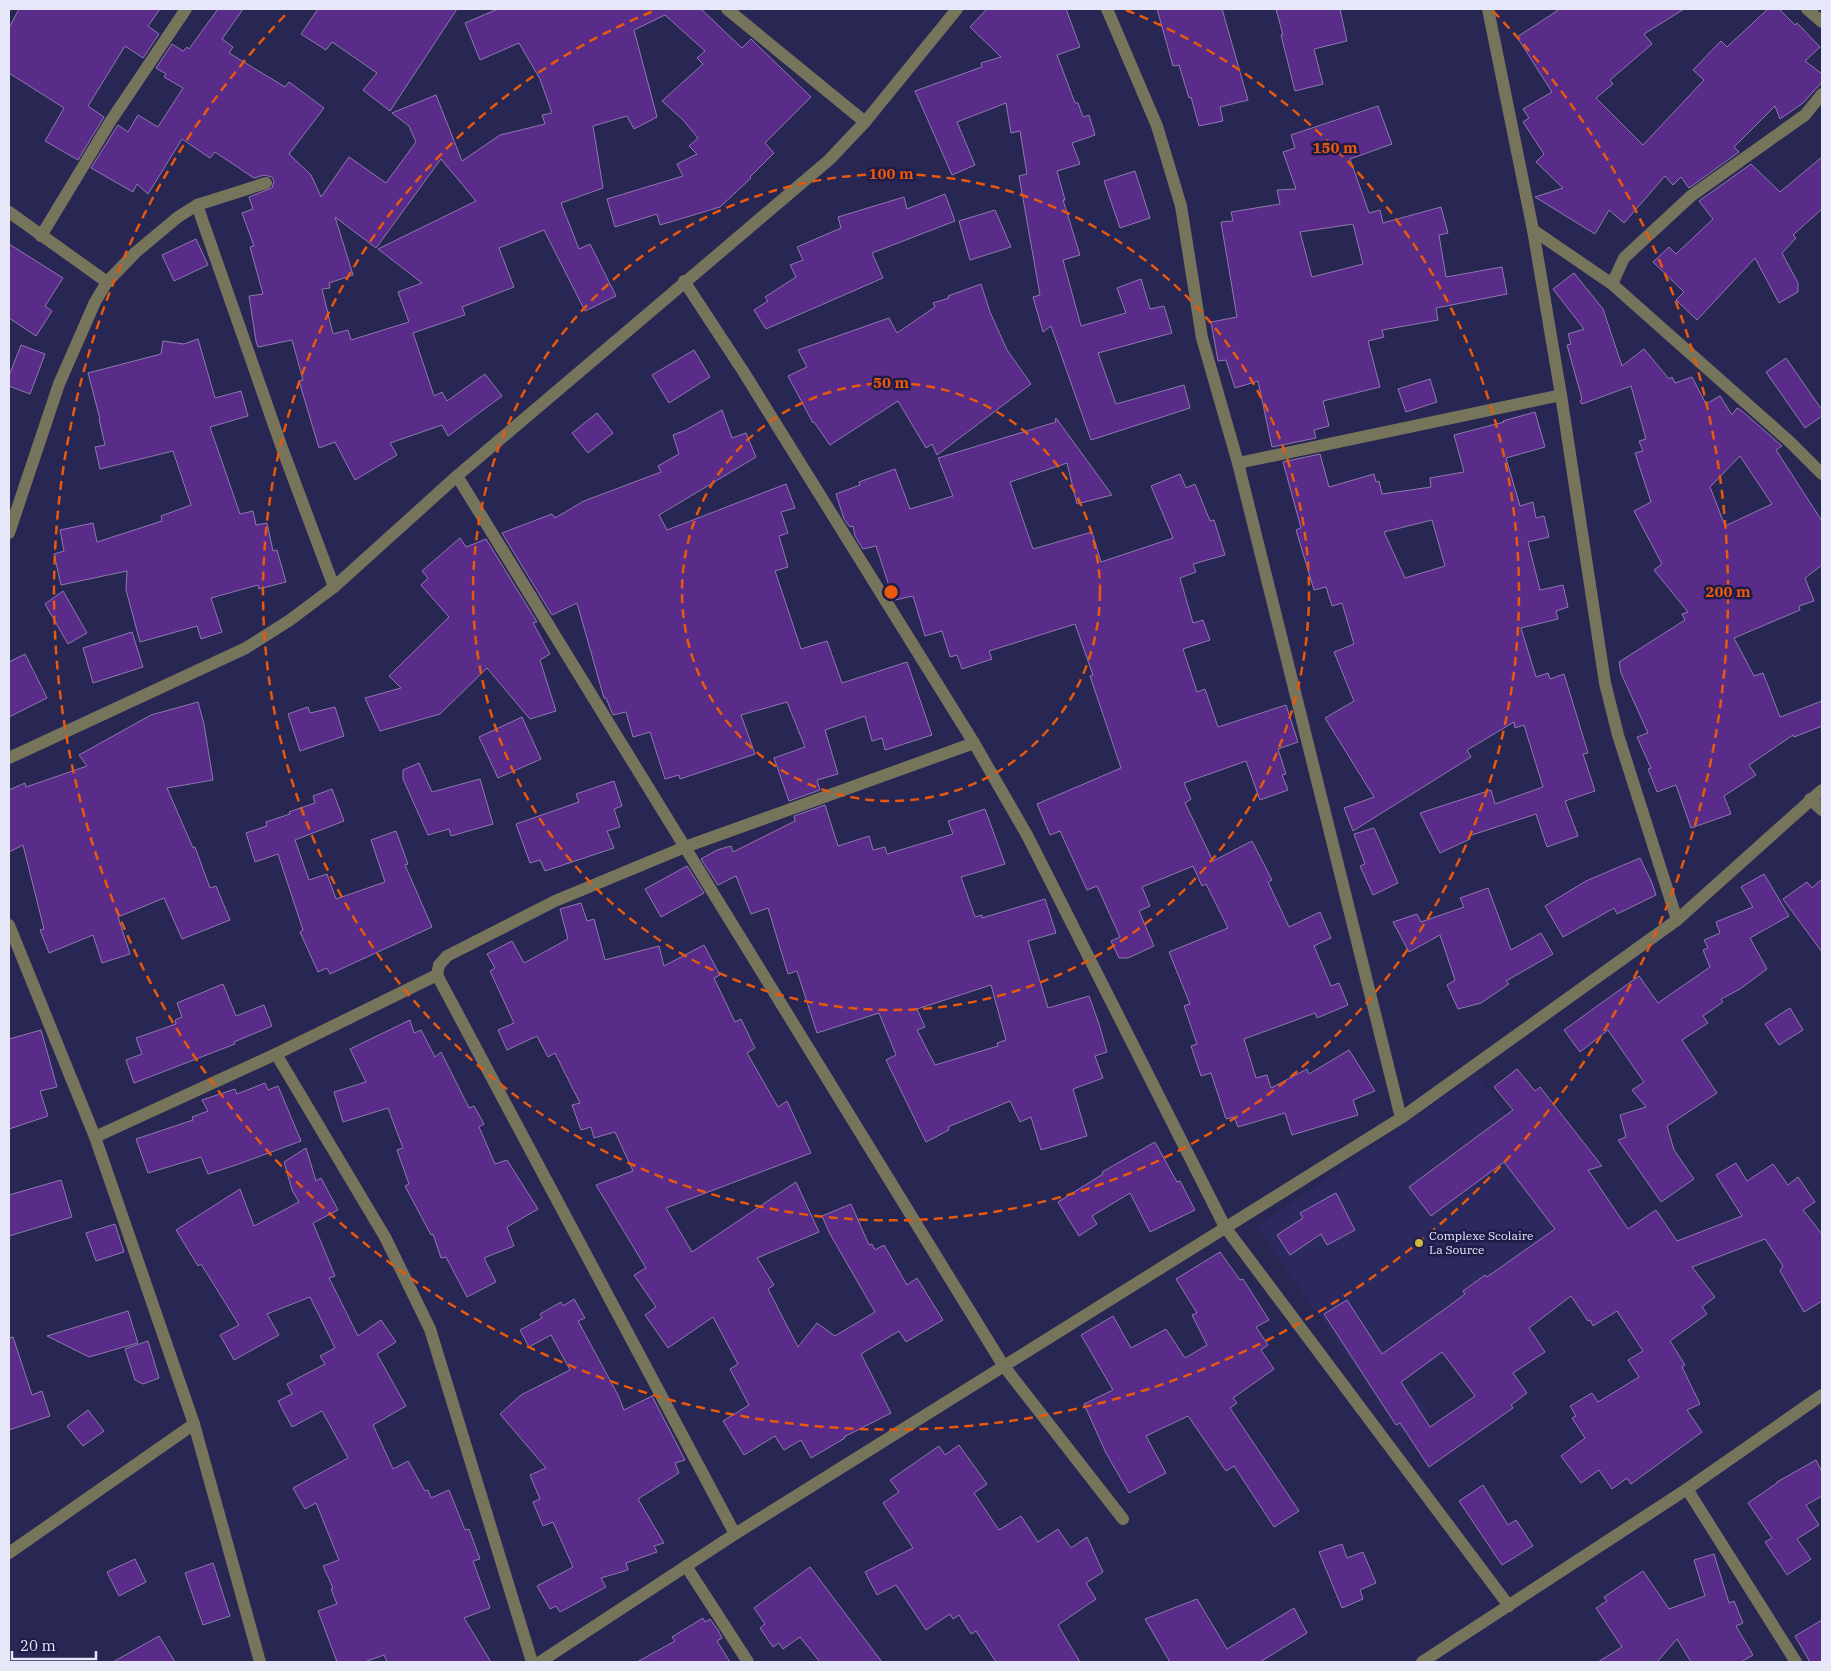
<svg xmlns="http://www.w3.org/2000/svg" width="1831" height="1671" viewBox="0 0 1831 1671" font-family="'IBM Plex Serif',serif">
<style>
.built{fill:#2c295e}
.building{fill:#5a2c8a;stroke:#8e79ae;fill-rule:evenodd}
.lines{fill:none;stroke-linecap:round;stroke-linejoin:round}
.minor{stroke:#76745b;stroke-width:12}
.ring{fill:none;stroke:#e8590c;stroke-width:2.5;stroke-dasharray:9 6}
.poi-dot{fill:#c9ba3a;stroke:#1f1b48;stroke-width:2}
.labels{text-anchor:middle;stroke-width:5;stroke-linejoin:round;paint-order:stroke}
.poi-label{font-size:12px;fill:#e6e8fa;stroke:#1f1b48;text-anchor:start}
.centre{fill:#e8590c;stroke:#1f1b48;stroke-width:2.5}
.ring-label{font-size:15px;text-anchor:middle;font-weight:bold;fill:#e8590c;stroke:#1f1b48;stroke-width:5;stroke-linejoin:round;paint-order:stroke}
</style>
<rect width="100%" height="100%" fill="#282653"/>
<path class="built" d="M1477 1074 1576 1207 1583 1258 1406 1381 1430 1415 1402 1435 1257 1227Z"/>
<g class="building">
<path d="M19 9H160L148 26 159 34 143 58 125 46 88 106 104 117 78 160 45 141 64 108 9 73V28Z"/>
<path d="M218 9H243L222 39 233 47 229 53 285 87 289 82 324 108 289 154 311 175 321 197 349 157 386 183 416 142 409 126 392 113 436 95 462 161 500 135 545 124 542 115 552 113 540 79 519 43 480 60 465 23 498 9H701L742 48 751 39 811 97 765 143 774 153 750 177 751 178 720 207 660 225 657 214 615 227 607 199 683 176 677 164 697 154 689 146 698 138 683 120 662 101 703 64 697 58 705 51 665 15 634 30 657 117 634 129 627 116 593 126 603 188 561 203 579 249 590 244 616 296 585 311 544 230 499 248 514 287 462 307 465 315 413 333 434 396 442 392 447 401 485 374 502 396 448 436 442 425 390 443 397 455 355 480 335 442 319 448 299 381 303 380 292 340 258 347 256 341 249 296 263 294 250 247 254 246 242 213 253 209 249 197 272 188 274 181 272 177 264 175 254 178 215 152 210 158 182 139 148 194 137 184 133 192 91 168 118 125 128 132 138 115 158 127 183 88 164 77 166 74 156 68 172 44 183 51 187 47 189 49ZM441 159 476 201 378 249 422 283 398 292 409 322 351 340 348 330 333 334 322 289 330 288 329 283 353 275 335 217 376 248Z"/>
<path d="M318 9H457L390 111 363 90 377 73 332 42 326 50 301 34Z"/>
<path d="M987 9H1066L1080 47 1057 55 1075 103H1078L1083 117 1089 115 1095 135 1072 143 1080 164 1057 171 1065 200H1063L1080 255 1063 260 1081 326 1126 313 1117 288 1141 279 1150 309 1164 306 1172 333 1098 353 1116 404 1184 385 1190 408 1091 440 1051 326 1043 332 1033 297 1040 295 1019 176 1027 174 1020 131 1011 133 1006 103 957 122 975 165 952 175 915 91 982 67 981 63 1001 57 970 27Z"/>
<path d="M1157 9H1222L1248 100 1220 107 1223 121 1199 126 1191 97 1189 98 1179 65 1173 66Z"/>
<path d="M1276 9H1340L1347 41 1314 49 1323 84 1295 91 1281 35H1283Z"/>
<path d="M1560 9H1684L1644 34 1652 44 1610 80 1613 84 1596 98 1643 145 1704 80 1693 70 1721 41 1727 47 1768 9H1779L1795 25 1797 23 1820 47 1805 61 1822 74V82L1803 103 1780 119 1775 106 1734 147 1739 152 1689 188 1681 177 1673 185 1665 176 1624 223 1609 210 1595 234 1535 197 1563 188 1536 162 1544 154 1523 122 1529 118 1523 109 1552 92 1517 37Z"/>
<path d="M1378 106 1392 144 1350 159 1369 213 1380 210 1383 223 1441 207 1448 233 1439 235 1446 277 1502 267 1507 294 1436 308 1438 320 1382 330 1384 337 1368 341 1380 387 1323 401 1329 426 1314 430 1316 438 1272 447 1258 381 1235 388 1226 360 1218 361 1211 322 1237 317 1221 222 1233 221 1231 212 1280 204 1277 190 1296 189 1283 152 1295 148 1291 135ZM1353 224 1363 264 1312 277 1300 232Z"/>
<path d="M1822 157V209L1793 235 1796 238 1782 253 1798 283V292L1779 303 1755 258 1697 320 1676 300 1684 292 1653 262 1669 247 1676 254 1713 219 1699 201 1751 164 1780 192Z"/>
<path d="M1135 171 1150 218 1120 228 1104 181Z"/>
<path d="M945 194 955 221 872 253 883 278 766 329 754 310 768 301 765 297 796 277 790 265 803 260 797 247 841 228 838 217 904 197 907 209Z"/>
<path d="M995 210 1011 247 970 260 959 221Z"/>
<path d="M196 239 208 265 174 281 162 255Z"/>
<path d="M9 244 63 278 45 306 52 311 36 336 9 318Z"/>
<path d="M1574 273 1603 309 1622 366 1644 349 1669 379 1672 377 1675 383 1692 377 1706 404 1720 396 1732 415 1737 408 1742 411 1782 446 1776 450 1822 521V565L1805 578 1814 601 1799 606 1800 610 1734 638 1754 676 1763 673 1780 717 1822 701V726L1794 737 1793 735 1749 765 1756 775 1724 796 1731 814 1691 828 1676 785 1657 792 1648 769 1651 768 1637 737 1648 733 1621 673 1619 662 1685 620 1682 614 1688 612 1654 570 1662 564 1634 511 1651 502 1635 453 1643 451 1639 441 1646 439 1631 386 1582 404 1580 401 1582 399 1567 345 1571 344 1568 334 1584 329 1553 289ZM1740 456 1772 504 1725 526 1710 487Z"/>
<path d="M981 284 990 312 1007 350 1031 384 937 455 932 444 926 448 898 401 830 445 814 422 813 423 788 376 807 367 798 350 889 318 897 333 935 307 933 303 949 298 948 296Z"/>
<path d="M198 339 215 398 241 391 248 416 210 427 240 514 253 511 256 525 267 523 273 551 277 550 286 582 259 589 258 585 211 598 222 632 201 639 197 626 140 642 126 590 127 571 61 585 54 554 64 551 60 530 93 523 97 542 162 521 161 516 191 505 173 451 100 469 95 447 105 445 99 419H100L88 373 161 354 163 341 184 344Z"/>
<path d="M21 345 45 354 30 394 9 386V376Z"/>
<path d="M694 350 710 377 669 403 652 375Z"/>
<path d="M1786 358 1822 410V416L1805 428 1766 372Z"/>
<path d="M1430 379 1437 402 1406 412 1398 389Z"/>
<path d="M722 410 732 438 746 433 756 457 659 515 667 530 786 484 795 508 781 512 788 533 779 536 788 567 775 571 801 649 827 641 842 683 907 662 932 735 885 750 882 738 872 741 865 716 825 730 838 774 817 780 820 790 789 801 774 758 805 747 787 702 741 715 755 754 680 779 679 775 665 779 650 732 633 737 626 712 613 715 606 698H604L577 603 552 615 502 533 552 514 555 518 584 501 661 472 658 466 679 454 673 435 686 430Z"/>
<path d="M1535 412 1545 447 1506 458 1520 506 1533 502 1536 518 1544 516 1549 537 1528 542 1540 590 1563 585 1568 607 1556 611 1558 619 1521 628 1536 677 1548 673 1550 679 1564 674 1588 753 1583 754 1595 791 1565 801 1578 836 1547 847 1536 814 1469 836 1470 839 1440 853 1420 813 1491 790 1495 804 1543 787 1524 725 1515 728 1514 722 1467 750 1471 757 1353 831 1344 808 1374 797 1325 718 1354 701 1334 652 1354 644 1342 603 1332 606 1326 587 1314 590 1296 530 1301 528 1283 462 1320 454 1329 487 1374 474 1376 482 1379 481 1382 494 1431 487 1430 478 1464 472 1454 435 1504 422 1503 421ZM1432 520 1445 566 1405 578 1384 532Z"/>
<path d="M597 413 613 433 588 453 572 433Z"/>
<path d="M1056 418 1112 495 1077 504 1067 463 1010 482 1033 549 1092 532 1101 562 1173 538 1151 486 1180 474 1186 488 1195 484 1210 521 1214 520 1225 555 1193 564 1196 572 1180 578 1193 623 1203 620 1210 640 1183 649 1197 692 1205 689 1218 727 1286 705 1298 742 1278 749 1286 774 1282 775 1288 790 1260 800 1246 761 1184 783 1191 799 1185 803 1213 861 1252 841 1272 880 1268 882 1289 927 1320 912 1331 938 1314 946 1331 986 1339 983 1348 1005 1317 1018 1315 1013 1244 1039 1256 1078 1267 1075 1271 1088 1307 1069 1309 1074 1349 1050 1375 1091 1353 1100 1358 1115 1292 1135 1285 1113 1238 1127 1234 1117 1226 1119 1211 1073 1201 1076 1191 1046 1197 1044 1184 1006 1190 1004 1169 952 1228 928 1206 884 1202 886 1193 866 1142 887 1150 906 1139 911 1154 946 1128 958H1119L1111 941 1120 937 1097 886 1087 890 1060 831 1050 835 1037 804 1121 768 1090 676 1093 675 1075 624 989 651 992 659 962 669 957 655 950 657 942 631 925 636 913 596 895 600 892 595 876 546 863 549 855 536 853 526 850 527 844 519 836 494 860 485 859 482 895 469 910 509 953 496 938 458 1056 422 1055 419Z"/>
<path d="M460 538 466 547 486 539 537 622 533 623 550 654 540 660 556 711 530 719 487 668 440 714 380 731 365 698 401 688 389 676 449 617 421 585 428 578 422 571Z"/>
<path d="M63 591 87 633 68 644 45 604Z"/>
<path d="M132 632 143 667 93 683 83 648Z"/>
<path d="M25 654 47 698 9 717V662Z"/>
<path d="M198 702 204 724 213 780 167 788 193 848 195 847 210 888 216 886 230 920 182 939 164 898 118 917 130 954 102 963 93 935 49 953 40 930 44 929 23 845 9 852V790L25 783 26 787 87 766 79 755 151 715Z"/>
<path d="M308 707 310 713 335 707 344 736 300 751 288 714Z"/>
<path d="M522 717 541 759 498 778 479 737Z"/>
<path d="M419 763 432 792 480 779 493 824 451 836 449 829 428 835 403 779V770Z"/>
<path d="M614 781 622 806 614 809 620 827 607 831 614 848 545 871 540 860 530 863 516 824 579 802 576 794Z"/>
<path d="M332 789 344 821 295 840 309 880 327 874 336 899 385 882 371 840 396 831 408 864 405 865 432 927 330 974 327 968 318 972 300 932 303 930 278 854 255 862 246 833 267 826 266 822 290 814 289 812 315 803 313 796Z"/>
<path d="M825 805 838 846 869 836 873 850 885 847 887 854 953 834 948 821 985 809 1005 864 961 877 975 917 982 915V918L1045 899 1056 933 1028 941 1048 1008 1089 996 1099 1024 1107 1052 1095 1056 1103 1078 1073 1089 1087 1136 1041 1150 1031 1117 1020 1122 1010 1101 948 1127 949 1130 926 1142 886 1060 896 1055 879 1013 817 1033 797 971 788 974 768 908 751 914 736 876 718 885 701 859 717 850 731 846 733 852 795 821 794 816ZM991 985 1006 1040 997 1043 998 1046 935 1065 917 1030 925 1027 917 1009Z"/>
<path d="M1374 828 1398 883 1373 895 1360 866 1365 864 1354 834Z"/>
<path d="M1640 858 1652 883 1656 895 1617 914 1614 908 1563 937 1545 906 1586 881Z"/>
<path d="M687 866 704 893 661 917 645 889Z"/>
<path d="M1764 874 1789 916 1750 938 1767 969 1740 989 1721 999 1723 1002 1703 1016 1708 1023 1682 1040 1717 1093 1667 1126 1674 1150 1694 1179 1661 1202 1618 1140 1626 1137 1620 1115 1646 1107 1632 1090 1644 1082 1608 1030 1580 1052 1564 1030 1639 976 1658 1003 1710 967 1703 950 1708 948 1704 940 1720 933 1716 922 1753 907 1741 887Z"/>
<path d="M1822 879V952L1783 899 1807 882 1812 888Z"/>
<path d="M1488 888 1511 950 1541 933 1553 954 1506 981 1509 984 1481 1003 1458 1009 1447 985 1455 980 1440 935 1409 952 1393 922 1417 914 1421 922 1464 907 1460 898Z"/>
<path d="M581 903 587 921 594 919 605 960 659 946 664 966 704 945 720 975 714 978 735 1022 741 1019 755 1048 747 1053 778 1107 787 1101 811 1153 666 1208 692 1252 796 1182 819 1232 757 1258 774 1285 768 1289 798 1347 817 1323 835 1336 875 1312 830 1234 822 1216 851 1204 869 1245 872 1244 875 1250 884 1245 907 1285 917 1278 943 1320 906 1342 899 1331 861 1354 891 1413 844 1437 845 1438 811 1458 801 1440 784 1450 775 1436 744 1455 723 1421 749 1405 730 1369 738 1364 713 1317 668 1348 645 1315 656 1307 634 1275 646 1268 596 1185 633 1171 615 1132 594 1138 591 1127 581 1130 572 1105 580 1103 555 1053 548 1057 537 1036 507 1050 498 1030 514 1023 490 971 495 968 487 954 512 941 524 963 568 939 560 909Z"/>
<path d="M223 984 236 1016 264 1005 272 1026 234 1042 235 1044 134 1083 126 1060 142 1054 136 1038 176 1024 175 1020 182 1017 177 1003Z"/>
<path d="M1790 1008 1803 1030 1779 1045 1765 1024Z"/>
<path d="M410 1020 414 1033 421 1030 435 1057 441 1052 469 1108 474 1106 484 1124 479 1127 495 1164 507 1160 538 1209 507 1227 514 1246 484 1258 496 1282 467 1297 446 1257 441 1258 433 1234 431 1235 405 1186 409 1184 397 1150 403 1148 388 1108 343 1122 334 1092 366 1082 350 1049Z"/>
<path d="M41 1030 57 1087 40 1091 48 1116 9 1129V1039Z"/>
<path d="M1517 1069 1535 1091 1540 1087 1602 1166 1588 1170 1628 1229 1656 1210 1677 1241 1742 1216 1716 1175 1736 1163 1747 1181 1773 1164 1788 1185 1798 1177 1815 1202 1803 1210 1822 1234V1301L1804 1312 1780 1271 1783 1266 1765 1239 1692 1267 1715 1297 1702 1307 1707 1314 1670 1341 1685 1365 1682 1367 1700 1404 1687 1410 1702 1432 1631 1484 1627 1478 1612 1489 1599 1470 1581 1483 1561 1456 1585 1438 1572 1418 1576 1416 1570 1406 1592 1393 1598 1402 1639 1377 1628 1360 1643 1351 1617 1311 1593 1326 1590 1320 1588 1321 1571 1296 1529 1328 1545 1352 1513 1373 1527 1393 1511 1405 1513 1408 1429 1467 1400 1423 1396 1425 1324 1314 1347 1300 1382 1354 1449 1306 1465 1294 1463 1291 1485 1275 1487 1277 1555 1229 1504 1162 1431 1216 1409 1187 1513 1110 1494 1087ZM1442 1352 1475 1396 1430 1427 1401 1382Z"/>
<path d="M265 1083 268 1090 278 1086 301 1141 236 1165 208 1174 201 1157 148 1173 136 1139 193 1120 192 1117 208 1111 202 1100 235 1089 237 1094Z"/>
<path d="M1155 1142 1177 1182 1180 1181 1195 1210 1150 1232 1130 1193 1092 1216 1097 1224 1079 1236 1058 1202 1103 1174 1102 1172Z"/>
<path d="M306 1148 316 1181 321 1178 338 1210 313 1223 335 1276 329 1278 358 1336 381 1320 396 1342 377 1354 406 1406 373 1425 393 1469 408 1461 425 1491 428 1490 431 1498 449 1490 465 1530 469 1529 480 1559 473 1561 490 1608 464 1618 491 1662H387L384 1655 364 1662H337L318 1611 337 1604 331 1589 333 1588 323 1566 339 1560 316 1503 305 1509 293 1488 348 1458 322 1411 292 1427 278 1401 292 1394 287 1384 325 1364 320 1356 335 1348 310 1297 267 1314 279 1335 234 1360 220 1335 239 1325 201 1264 198 1266 176 1230 240 1189 254 1226 299 1202 292 1190 284 1162Z"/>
<path d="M61 1180 72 1217 9 1236V1195Z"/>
<path d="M1336 1193 1355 1230 1327 1245 1321 1234 1290 1255 1277 1235 1303 1218 1300 1213Z"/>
<path d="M115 1224 124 1252 96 1261 86 1233Z"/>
<path d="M1220 1252 1240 1280 1243 1279 1269 1320 1256 1327 1268 1345 1261 1350 1274 1369 1233 1398 1237 1403 1230 1408 1299 1511 1274 1527 1234 1466 1226 1471 1188 1416 1146 1436 1166 1473 1129 1493 1106 1453 1084 1404 1113 1390 1081 1335 1113 1316 1131 1348 1166 1329 1185 1358 1207 1345 1192 1315 1197 1313 1176 1279Z"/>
<path d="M574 1299 585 1318 578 1321 618 1395 624 1410 652 1396 685 1460 675 1463 679 1473 638 1499 664 1543 654 1546 657 1552 626 1563 628 1570 601 1578 606 1587 560 1612 556 1606 550 1609 537 1586 573 1567 553 1522 543 1526 533 1502 540 1499 530 1475 546 1468 500 1414 521 1395 570 1370 551 1335 529 1347 520 1330 542 1318 540 1314 561 1302 563 1306Z"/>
<path d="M128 1311 138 1343 89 1357 47 1336Z"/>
<path d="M13 1337 32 1395 42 1391 50 1416 9 1430V1338Z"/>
<path d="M148 1341 159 1378 143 1384 135 1380 125 1349Z"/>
<path d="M88 1410 104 1431 83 1446 67 1426Z"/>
<path d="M959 1445 987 1484 974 1493 999 1530 1021 1516 1038 1542 1058 1529 1071 1548 1087 1537 1103 1572 1086 1583 1096 1599 1058 1625 1080 1662H996L976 1631 971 1634 959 1615 953 1619 950 1614 926 1630 896 1585 877 1595 865 1572 913 1548 883 1503 899 1492 890 1480 939 1446 945 1455Z"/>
<path d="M1816 1460 1822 1472V1496L1806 1505 1819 1525 1797 1539 1811 1559 1787 1575 1765 1542 1772 1538 1748 1503 1777 1483V1482Z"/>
<path d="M1483 1485 1508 1525 1516 1520 1533 1546 1502 1565 1459 1501Z"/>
<path d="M1342 1544 1347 1558 1363 1552 1376 1583 1360 1590 1363 1599 1342 1608 1319 1552Z"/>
<path d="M1714 1554 1729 1603 1734 1601 1743 1623 1736 1626 1753 1655 1741 1662H1691L1677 1639 1657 1662H1598L1622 1647 1596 1608 1607 1601 1604 1597 1643 1571 1669 1609 1705 1596 1694 1560Z"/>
<path d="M135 1559 146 1582 119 1596 107 1572Z"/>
<path d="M213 1563 230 1616 203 1625 185 1573Z"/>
<path d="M810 1567 882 1662H820L800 1637 783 1649 779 1643 773 1647 760 1628 765 1624 754 1608Z"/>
<path d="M1197 1599 1227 1649 1294 1608 1307 1633 1260 1662H1170L1145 1619Z"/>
<path d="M703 1618 705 1622 710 1619 718 1630 722 1638 717 1641 730 1662H637L675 1641 672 1637Z"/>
<path d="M1822 1620V1662H1810L1795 1636Z"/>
<path d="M159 1636 175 1662H113Z"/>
</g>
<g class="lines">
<g class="minor">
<path d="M727 9 865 122"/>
<path d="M1107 9 1157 126 1181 206 1202 338 1238 463 1401 1118"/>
<path d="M1488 9 1533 230 1561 395 1605 683 1618 735 1677 920"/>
<path d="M1807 9 1822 22"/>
<path d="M197 205 282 448 334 587"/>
<path d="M9 212 107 282"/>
<path d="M1533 230 1612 284 1790 442 1822 474"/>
<path d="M41 236 110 122 186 9"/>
<path d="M684 281 743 371 974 743 1027 835 1225 1227 1509 1606"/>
<path d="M1612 284 1624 258 1691 196 1805 115 1822 94"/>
<path d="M1238 463 1561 395"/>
<path d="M457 476 1003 1365 1123 1519"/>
<path d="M9 533 59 384 95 302 107 282 136 252 178 217 197 205 266 183"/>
<path d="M9 758 246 648 290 620 334 587 457 476 829 160 865 122 957 9"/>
<path d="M1810 799 1822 810"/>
<path d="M9 925 95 1137 194 1424 260 1662"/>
<path d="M437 975 439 965 447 956 555 901 685 847 974 743"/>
<path d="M276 1054 385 1237 430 1329 532 1662"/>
<path d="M95 1137 276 1054 437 975 735 1534"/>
<path d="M1687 1489 1796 1662"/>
<path d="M9 1553 194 1424"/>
<path d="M686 1566 748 1662"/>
<path d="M540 1662 735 1534 1401 1118 1677 920 1822 790"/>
<path d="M1422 1662 1687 1489 1822 1395"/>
</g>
</g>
<g class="ring">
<circle cx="891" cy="592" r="209"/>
<circle cx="891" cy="592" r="418"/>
<path d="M1126 10A628 628 0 1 1 656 10"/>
<path d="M1493 11A837 837 0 1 1 289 11"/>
</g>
<circle class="poi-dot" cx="1419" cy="1243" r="5"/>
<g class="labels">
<g class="poi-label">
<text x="1429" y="1240">Complexe Scolaire<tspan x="1429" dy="14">La Source</tspan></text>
</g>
</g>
<circle cx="891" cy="592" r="8" class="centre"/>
<g class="ring-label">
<text x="1335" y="153">150 m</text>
<text x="891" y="179">100 m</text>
<text x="891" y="388">50 m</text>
<text x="1728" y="597">200 m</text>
</g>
<rect width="1831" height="1671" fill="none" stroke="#e6e8fa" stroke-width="20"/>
<path d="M12 1651v8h84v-8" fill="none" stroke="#e6e8fa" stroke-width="2.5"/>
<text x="20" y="1651" font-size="15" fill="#e6e8fa" stroke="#1f1b48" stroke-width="4" paint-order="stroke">20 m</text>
</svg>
